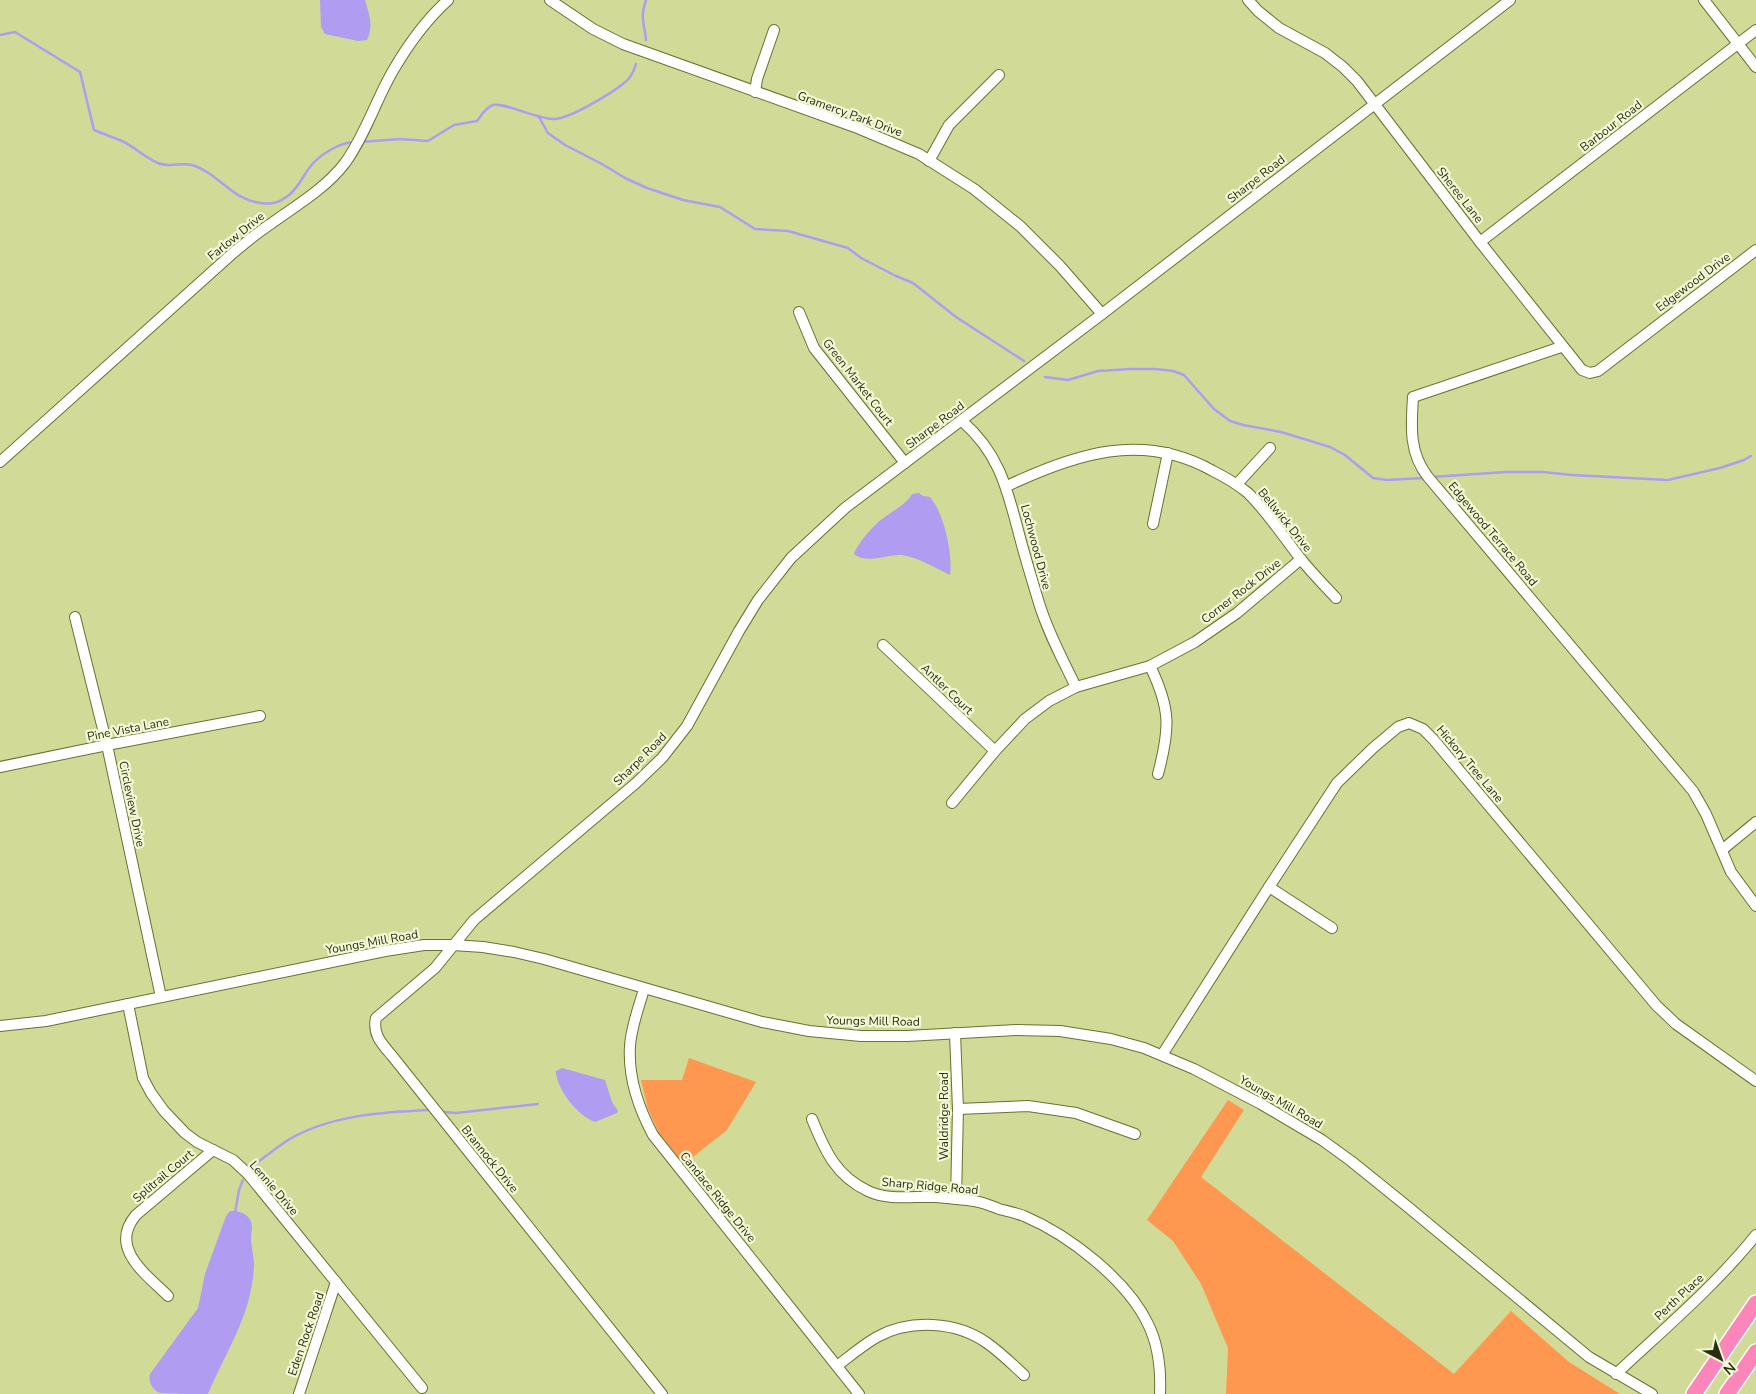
<svg xmlns="http://www.w3.org/2000/svg" width="1756" height="1394" viewBox="0 0 1756 1394" font-family="'Nunito Sans',sans-serif">
<style>
.green{fill:#fe9850}
.water{fill:#b09cf1}
.lines{fill:none;stroke-linecap:round;stroke-linejoin:round}
.stream{stroke:#b09cf1;stroke-width:2.5}
.minor-casing{stroke:#6b7131;stroke-width:12}
.highway-casing{stroke:#fff;stroke-width:18}
.minor{stroke:#fff;stroke-width:10}
.highway{stroke:#fc85b9;stroke-width:15}
.labels{text-anchor:middle;stroke-width:4.5;stroke-linejoin:round;paint-order:stroke}
.street-label{font-size:12px;fill:#2c2e13;stroke:#f3f8d6}
</style>
<rect width="100%" height="100%" fill="#d2da97"/>
<g class="green">
<path d="M689 1058 756 1082 727 1130 684 1164 659 1133 648 1109 641 1080H682Z"/>
<path d="M1228 1100 1244 1110 1201 1177 1454 1374 1511 1311 1569 1362 1620 1394H1226L1228 1348 1201 1284 1173 1241 1147 1220Z"/>
</g>
<g class="water">
<path d="M320 0H365C369 13 374 27 367 40L358 41 325 34 321 27Z"/>
<path d="M919 493 923 496 930 497C944 513 953 554 950 575 934 567 919 558 902 555 887 554 868 564 855 555L854 553C860 541 871 528 882 519 892 511 906 505 912 494Z"/>
<path d="M562 1068 605 1080 612 1102 618 1111 617 1113 595 1122C579 1117 556 1089 556 1071Z"/>
<path d="M230 1211C240 1210 252 1215 252 1227 252 1231 251 1234 251 1238 251 1247 254 1256 254 1265 252 1315 227 1349 208 1394 198 1394 168 1394 160 1393 152 1390 148 1381 150 1374L198 1308 205 1274 226 1216Z"/>
</g>
<g class="lines">
<g class="stream">
<path d="M646 0C640 19 644 21 646 40"/>
<path d="M0 35 15 32 80 72 94 130C103 134 113 137 122 141 135 147 145 158 158 163 169 168 181 162 192 165 219 173 231 200 261 203 273 205 280 202 289 195 299 187 302 177 310 167 319 155 340 142 355 142"/>
<path d="M539 117 548 133 565 145 602 164 625 178 647 188 683 200 720 207 755 229 788 231 848 248 861 258 896 276 913 283 956 317 1024 361"/>
<path d="M361 142 400 139 428 141 454 125 477 121C481 116 486 107 493 105 503 102 537 119 553 119 568 120 612 93 624 83 631 78 634 71 636 64"/>
<path d="M1045 377 1068 380 1098 371 1131 369H1156L1173 371 1184 375 1214 409 1230 421 1243 425 1281 432 1330 447 1345 455 1373 478 1387 480 1424 478"/>
<path d="M1432 477 1506 472H1543L1572 475 1668 480 1720 468 1744 460 1751 456"/>
<path d="M444 1112 456 1113 538 1104"/>
<path d="M254 1165C265 1157 276 1148 288 1140 330 1115 383 1112 430 1110"/>
<path d="M235 1213 239 1190 243 1180"/>
</g>
<defs>
<g id="minor">
<path d="M550 0 593 29 623 44 855 127 919 154 974 189 1020 226 1060 266 1102 314"/>
<path d="M1248 0 1258 11 1279 28 1325 53 1343 67 1357 81 1480 242 1582 370 1590 373 1598 371 1756 250"/>
<path d="M1704 0 1756 67"/>
<path d="M755 92 757 79 774 30"/>
<path d="M929 161 949 125 999 75"/>
<path d="M1480 242 1756 30"/>
<path d="M799 312 814 348 905 463"/>
<path d="M1561 347 1413 397C1411 427 1409 453 1428 477L1693 791 1706 814 1731 872 1756 906"/>
<path d="M962 421C999 453 1007 488 1019 534 1025 557 1032 580 1039 603 1048 633 1063 660 1076 687"/>
<path d="M0 462 233 253C245 243 258 232 272 223 297 205 326 188 345 163 366 134 376 99 394 69 408 45 427 19 448 0"/>
<path d="M1237 484 1270 448"/>
<path d="M1007 486C1075 454 1142 431 1213 471 1225 477 1237 484 1248 493 1268 513 1283 536 1300 558 1311 572 1324 585 1336 598"/>
<path d="M1153 524 1168 453"/>
<path d="M75 617 107 745 161 997"/>
<path d="M883 645 995 751"/>
<path d="M1150 666C1171 709 1170 729 1158 774"/>
<path d="M0 767 107 745 260 716"/>
<path d="M952 803 995 751 1025 719 1049 701 1076 687 1150 666 1195 642 1237 613 1301 559"/>
<path d="M1722 850 1756 822"/>
<path d="M1269 887 1332 928"/>
<path d="M644 989C639 1007 631 1027 630 1046 628 1077 638 1107 653 1135L859 1394"/>
<path d="M128 1004 143 1078 151 1093 164 1111 185 1133 197 1142 233 1160 248 1174 422 1388"/>
<path d="M0 1026 46 1021 385 951 424 945H453L483 947 514 952 544 959 762 1022 809 1031 861 1036H907L1016 1030 1060 1031 1111 1039 1144 1048 1194 1069 1261 1104 1322 1140 1351 1161 1408 1207 1589 1357 1652 1394"/>
<path d="M955 1033 958 1109 956 1199"/>
<path d="M1162 1055 1269 887 1337 783 1373 748 1398 727 1409 723 1423 729 1433 739 1656 1005 1676 1024 1756 1081"/>
<path d="M958 1109 1028 1106 1076 1113 1135 1134"/>
<path d="M812 1119C825 1151 836 1176 868 1191 889 1201 914 1196 936 1197 948 1198 961 1199 974 1201 982 1202 991 1206 999 1209 1007 1211 1016 1213 1024 1216 1069 1235 1127 1280 1148 1324 1159 1346 1161 1370 1160 1394"/>
<path d="M168 1296C146 1274 108 1248 136 1215L213 1150"/>
<path d="M837 1366C850 1356 863 1345 877 1337 910 1319 956 1321 987 1343 1000 1352 1012 1364 1024 1375"/>
<path d="M1616 1374C1664 1329 1715 1286 1756 1235"/>
<path d="M299 1394 336 1282"/>
<path d="M662 1394 393 1057C383 1045 372 1035 376 1018L435 968 474 920 636 783 662 758 687 726 739 631 758 600 791 558 845 508 1102 314 1510 0"/>
</g>
<g id="highway">
<path d="M1694 1394 1756 1303"/>
<path d="M1727 1394 1756 1352"/>
</g>
</defs>
<use href="#minor" class="minor-casing"/>
<use href="#highway" class="highway-casing"/>
<use href="#minor" class="minor"/>
<use href="#highway" class="highway"/>
</g>
<g class="labels">
<g class="street-label">
<text transform="translate(850 114) rotate(20)" y="4">Gramercy Park Drive</text>
<text transform="translate(1611 126) rotate(-38)" y="4">Barbour Road</text>
<text transform="translate(1256 179) rotate(-38)" y="4">Sharpe Road</text>
<text transform="translate(1460 195) rotate(52)" y="4">Sheree Lane</text>
<text transform="translate(236 236) rotate(-39)" y="4">Farlow Drive</text>
<text transform="translate(1693 282) rotate(-37)" y="4">Edgewood Drive</text>
<text transform="translate(858 382) rotate(52)" y="4">Green Market Court</text>
<text transform="translate(935 425) rotate(-37)" y="4">Sharpe Road</text>
<text transform="translate(1285 520) rotate(51)" y="4">Bellwick Drive</text>
<text transform="translate(1493 534) rotate(50)" y="4">Edgewood Terrace Road</text>
<text transform="translate(1036 547) rotate(75)" y="4">Lochwood Drive</text>
<text transform="translate(1241 591) rotate(-38)" y="4">Corner Rock Drive</text>
<text transform="translate(947 689) rotate(44)" y="4">Antler Court</text>
<text transform="translate(128 729) rotate(-11)" y="4">Pine Vista Lane</text>
<text transform="translate(640 759) rotate(-45)" y="4">Sharpe Road</text>
<text transform="translate(1470 764) rotate(50)" y="4">Hickory Tree Lane</text>
<text transform="translate(132 804) rotate(78)" y="4">Circleview Drive</text>
<text transform="translate(372 942) rotate(-10)" y="4">Youngs Mill Road</text>
<text transform="translate(873 1021) rotate(1)" y="4">Youngs Mill Road</text>
<text transform="translate(1281 1102) rotate(30)" y="4">Youngs Mill Road</text>
<text transform="translate(944 1116) rotate(-90)" y="4">Waldridge Road</text>
<text transform="translate(490 1159) rotate(51)" y="4">Brannock Drive</text>
<text transform="translate(163 1176) rotate(-40)" y="4">Splitrail Court</text>
<text transform="translate(930 1186) rotate(5)" y="4">Sharp Ridge Road</text>
<text transform="translate(274 1188) rotate(49)" y="4">Lennie Drive</text>
<text transform="translate(718 1197) rotate(51)" y="4">Candace Ridge Drive</text>
<text transform="translate(1679 1297) rotate(-43)" y="4">Perth Place</text>
<text transform="translate(306 1334) rotate(-71)" y="4">Eden Rock Road</text>
</g>
</g>
<g transform="translate(1721 1359) rotate(139)" stroke="#f3f8d6" stroke-width="4" paint-order="stroke">
<path d="M0-4L9 19L0 12L-9 19Z" fill="#2c2e13"/>
<text y="-8" font-size="14" font-weight="bold" text-anchor="middle" fill="#2c2e13">N</text>
</g>
</svg>
